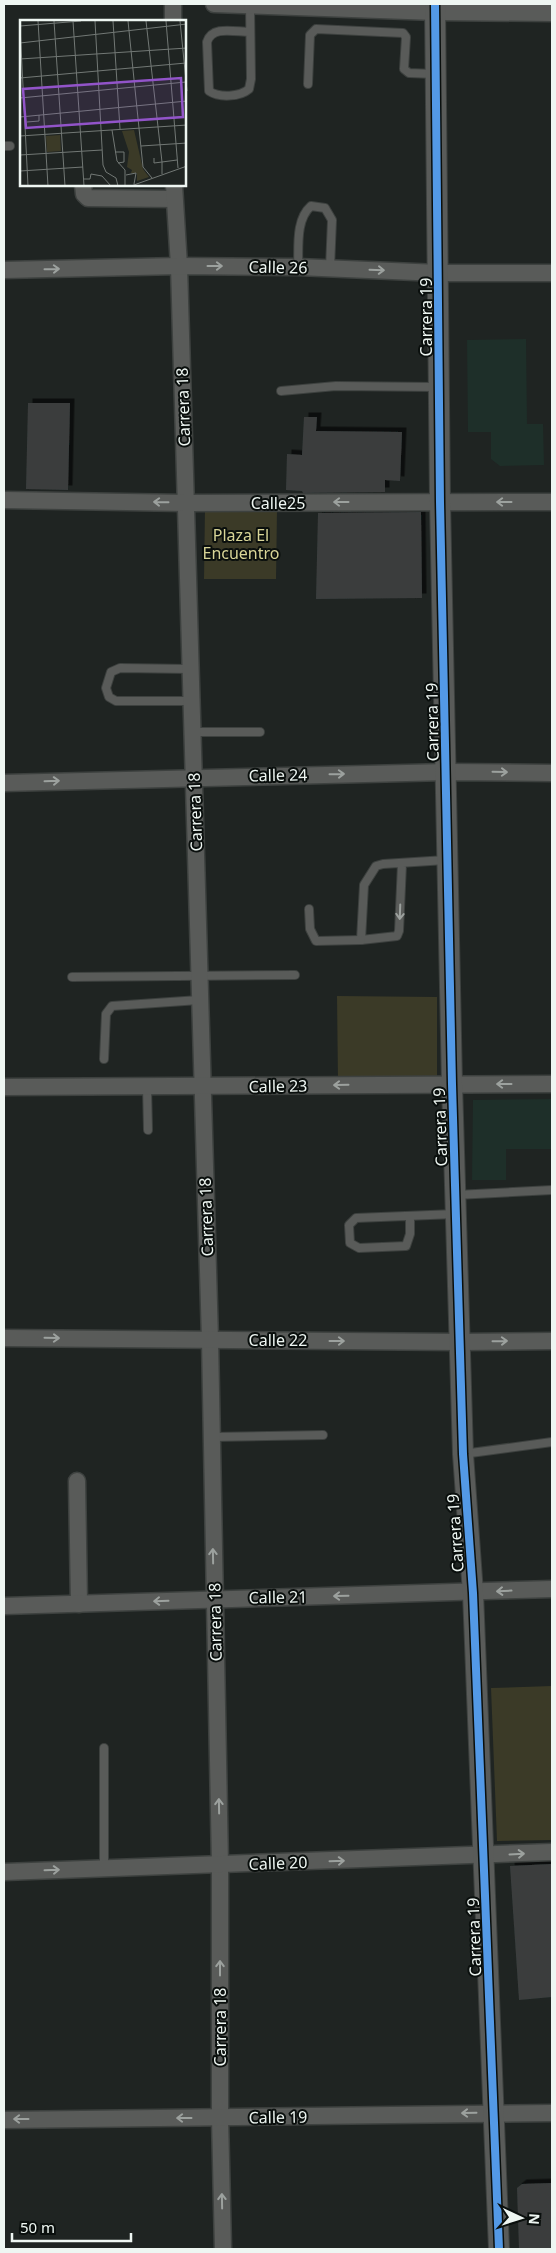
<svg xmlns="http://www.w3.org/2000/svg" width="556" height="2253" viewBox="0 0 556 2253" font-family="'Noto Sans',sans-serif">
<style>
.built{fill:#1e2f29}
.green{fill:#3b3a27}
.building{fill:#3a3e3e;filter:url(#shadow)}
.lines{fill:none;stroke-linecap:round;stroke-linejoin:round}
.service-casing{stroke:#3d413f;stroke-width:10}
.minor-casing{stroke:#3d413f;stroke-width:19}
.tertiary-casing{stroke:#3d413f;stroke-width:22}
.service{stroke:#595b59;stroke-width:8}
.minor{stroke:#595b59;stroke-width:16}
.tertiary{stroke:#595b59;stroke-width:20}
.cycleway-casing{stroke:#0a0f0d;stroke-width:11}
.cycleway{stroke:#5399e6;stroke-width:8}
.oneway{stroke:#9ca19e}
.labels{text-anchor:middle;stroke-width:4;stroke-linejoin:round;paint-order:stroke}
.street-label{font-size:16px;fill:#eef6f2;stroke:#0a0f0d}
.park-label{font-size:16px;fill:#d8d597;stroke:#0a0f0d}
.inset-road{fill:none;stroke:#727875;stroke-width:1}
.view{fill:#9254c9;fill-opacity:0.15;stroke:#9254c9;stroke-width:2.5}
.inset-edge{fill:none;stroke:#eef6f2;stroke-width:2.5}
</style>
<defs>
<filter id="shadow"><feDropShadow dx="4.5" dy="-4.5" stdDeviation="0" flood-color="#0009"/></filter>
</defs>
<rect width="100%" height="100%" fill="#1f2422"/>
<g class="built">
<path d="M526 339 527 424H543L544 465 500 466 491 459V432H468L467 340Z"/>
<path d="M552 1099V1149H506V1180H472L473 1100Z"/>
</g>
<g class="green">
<path d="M205 508 277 510 276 579H204Z"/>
<path d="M337 996 437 997V1081H338Z"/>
<path d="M552 1686V1840L497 1841 491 1688Z"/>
</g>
<g class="building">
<path d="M28 403H70L68 490 26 489Z"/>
<path d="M304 417H317L316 431 402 432 400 481 385 480V492L303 493 302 491 286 490 287 454 302 455Z"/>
<path d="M421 512 422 598 316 599 318 513Z"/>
<path d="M552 1864V1997L519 2000 510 1866Z"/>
<path d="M552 2183V2249H519L517 2188 522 2184Z"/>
</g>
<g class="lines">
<defs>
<g id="service">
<path d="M250 32C235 32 212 25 207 42L209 91C219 98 240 97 249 89L251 79 250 6"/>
<path d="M308 84 310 35 316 29 403 33 406 37 404 69 409 73 434 74"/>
<path d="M4 146H10"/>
<path d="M298 267C299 248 295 220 311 206L325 208 332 220 330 268"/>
<path d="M281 391 336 386 438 387"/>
<path d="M190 669 120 668 111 672 106 688 109 697 116 701H190"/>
<path d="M192 732H260"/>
<path d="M402 864 399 931 397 936 361 940 364 885 376 866 383 864 446 860"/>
<path d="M309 909 310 929 316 941 361 940"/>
<path d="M72 977 295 975"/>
<path d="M104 1059 106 1014 112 1006 199 1000"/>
<path d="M147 1087 148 1130"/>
<path d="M456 1195 552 1190"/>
<path d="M410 1216V1234L406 1246 359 1248 350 1243 349 1225 356 1218 455 1214"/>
<path d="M211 1437 323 1435"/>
<path d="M463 1454 552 1442"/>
<path d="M104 1748V1869"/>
</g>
<g id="minor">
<path d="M173 4V21"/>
<path d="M214 4 435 12 552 13"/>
<path d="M83 185 84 194 88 198 174 199"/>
<path d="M174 185 179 266 210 1340 220 1865V2118L223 2249"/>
<path d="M4 270 179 266 298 267 439 273H552"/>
<path d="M4 500 186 503 552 502"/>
<path d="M4 783 447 772 552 773"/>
<path d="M4 1087 552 1084"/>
<path d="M4 1338 460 1342 552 1341"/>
<path d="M77 1481 79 1604"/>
<path d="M4 1606 552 1589"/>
<path d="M4 1872 552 1852"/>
<path d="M4 2120 552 2113"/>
</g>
<path id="tertiary" d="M435 4 440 502 452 1084 463 1454 473 1593 499 2249"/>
</defs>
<use href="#service" class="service-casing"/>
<use href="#minor" class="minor-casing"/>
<use href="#tertiary" class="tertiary-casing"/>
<use href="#service" class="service"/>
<use href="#minor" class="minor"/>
<use href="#tertiary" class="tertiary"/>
<defs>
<path id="cycleway" d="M435 4 440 502 452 1084 463 1454 473 1593 499 2249"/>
</defs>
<use href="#cycleway" class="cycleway-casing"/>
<use href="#cycleway" class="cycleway"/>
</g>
<defs><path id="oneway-shaft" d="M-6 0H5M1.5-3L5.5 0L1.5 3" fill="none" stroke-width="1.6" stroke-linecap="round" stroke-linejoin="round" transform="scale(1.25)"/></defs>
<g class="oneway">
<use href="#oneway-shaft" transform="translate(215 266)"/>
<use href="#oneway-shaft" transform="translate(52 269) rotate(-1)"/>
<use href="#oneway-shaft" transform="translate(377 270) rotate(2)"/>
<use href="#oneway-shaft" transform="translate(161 502) rotate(-179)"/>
<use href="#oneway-shaft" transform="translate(341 502) rotate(180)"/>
<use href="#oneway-shaft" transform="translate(504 502) rotate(-180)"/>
<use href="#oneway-shaft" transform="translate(500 772) rotate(1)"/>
<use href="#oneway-shaft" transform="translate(337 774) rotate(-1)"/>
<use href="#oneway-shaft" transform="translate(52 781) rotate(-2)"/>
<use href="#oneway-shaft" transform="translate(400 912) rotate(92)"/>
<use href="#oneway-shaft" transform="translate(504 1084) rotate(-180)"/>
<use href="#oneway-shaft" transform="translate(341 1085) rotate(179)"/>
<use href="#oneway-shaft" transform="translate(52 1338) rotate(1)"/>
<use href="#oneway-shaft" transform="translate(337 1341)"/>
<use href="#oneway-shaft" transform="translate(500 1341) rotate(-1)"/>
<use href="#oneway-shaft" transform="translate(213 1556) rotate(-91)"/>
<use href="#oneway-shaft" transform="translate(504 1591) rotate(177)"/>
<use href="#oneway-shaft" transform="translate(341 1596) rotate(179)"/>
<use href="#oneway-shaft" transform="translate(161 1601) rotate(178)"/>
<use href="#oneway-shaft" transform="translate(219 1806) rotate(-91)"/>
<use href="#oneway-shaft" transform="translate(517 1854) rotate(-3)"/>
<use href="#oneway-shaft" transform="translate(337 1861) rotate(-2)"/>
<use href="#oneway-shaft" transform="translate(52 1870) rotate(-2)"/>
<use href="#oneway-shaft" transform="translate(220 1968) rotate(-90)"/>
<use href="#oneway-shaft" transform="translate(469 2113) rotate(179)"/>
<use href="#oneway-shaft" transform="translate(184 2118) rotate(180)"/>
<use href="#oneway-shaft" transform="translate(21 2119) rotate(180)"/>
<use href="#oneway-shaft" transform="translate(222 2201) rotate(-91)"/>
</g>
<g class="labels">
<g class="street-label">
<text transform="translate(278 267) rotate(1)" y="6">Calle 26</text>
<text transform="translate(426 317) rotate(-90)" y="6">Carrera 19</text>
<text transform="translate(183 407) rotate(-92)" y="6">Carrera 18</text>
<text x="278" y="509">Calle25</text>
<text transform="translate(432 722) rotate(-91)" y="6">Carrera 19</text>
<text transform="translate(278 775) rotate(-1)" y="6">Calle 24</text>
<text transform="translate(195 812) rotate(-92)" y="6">Carrera 18</text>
<text transform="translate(278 1086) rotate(-1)" y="6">Calle 23</text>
<text transform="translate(440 1127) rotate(-92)" y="6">Carrera 19</text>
<text transform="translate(206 1217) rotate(-92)" y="6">Carrera 18</text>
<text x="278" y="1346">Calle 22</text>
<text transform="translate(455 1533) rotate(-94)" y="6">Carrera 19</text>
<text transform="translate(278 1597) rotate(-1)" y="6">Calle 21</text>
<text transform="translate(215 1622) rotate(-91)" y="6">Carrera 18</text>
<text transform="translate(278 1863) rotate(-2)" y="6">Calle 20</text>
<text transform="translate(474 1937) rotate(-92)" y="6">Carrera 19</text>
<text transform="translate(220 2027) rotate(-90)" y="6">Carrera 18</text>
<text transform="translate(278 2117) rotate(-1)" y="6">Calle 19</text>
</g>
<g class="park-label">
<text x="241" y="541">Plaza El<tspan x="241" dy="18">Encuentro</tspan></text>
</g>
</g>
<g transform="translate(20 20)">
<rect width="166" height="166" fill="#1f2422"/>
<path d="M114 110 123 149 129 157 117 161V153H111L112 150 107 147 109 132 102 111ZM40 115 41 131 27 132 26 116Z" fill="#3b3a27"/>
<path class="inset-road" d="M18 1 28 166M34 1 45 166M53 1 64 166M75 1 83 145 86 152 96 158 98 166M93 1 100 109M108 1 123 147 132 158M126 1 142 142 157 140M146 1 158 148M160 1 167 71M0 23 167 4M0 39 167 28M0 58 166 43M0 78 166 62M0 97 167 81M7 102 19 101V95M92 110 97 141 105 150V166M0 116 167 105M121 126 167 123M95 132H104V142L98 143M0 135 82 130M134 138V143L142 142V154M0 151 63 147M106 155 116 153 114 164M64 159H70L71 154 82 156 91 166M8 166 0 6 61 1M111 166 167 146"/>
<path class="view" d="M161 58 163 97 6 108 3 69Z"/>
<rect width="166" height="166" class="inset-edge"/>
</g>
<rect width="556" height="2253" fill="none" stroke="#eef6f2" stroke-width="10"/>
<g transform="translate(521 2218) rotate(94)" stroke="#0a0f0d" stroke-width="4" paint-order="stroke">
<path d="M0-4L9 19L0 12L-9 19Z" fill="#eef6f2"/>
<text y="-8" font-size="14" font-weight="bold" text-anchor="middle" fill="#eef6f2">N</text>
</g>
<path d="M12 2233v8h119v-8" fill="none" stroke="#eef6f2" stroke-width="2.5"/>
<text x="20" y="2233" font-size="15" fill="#eef6f2" stroke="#0a0f0d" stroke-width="4" paint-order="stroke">50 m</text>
</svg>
